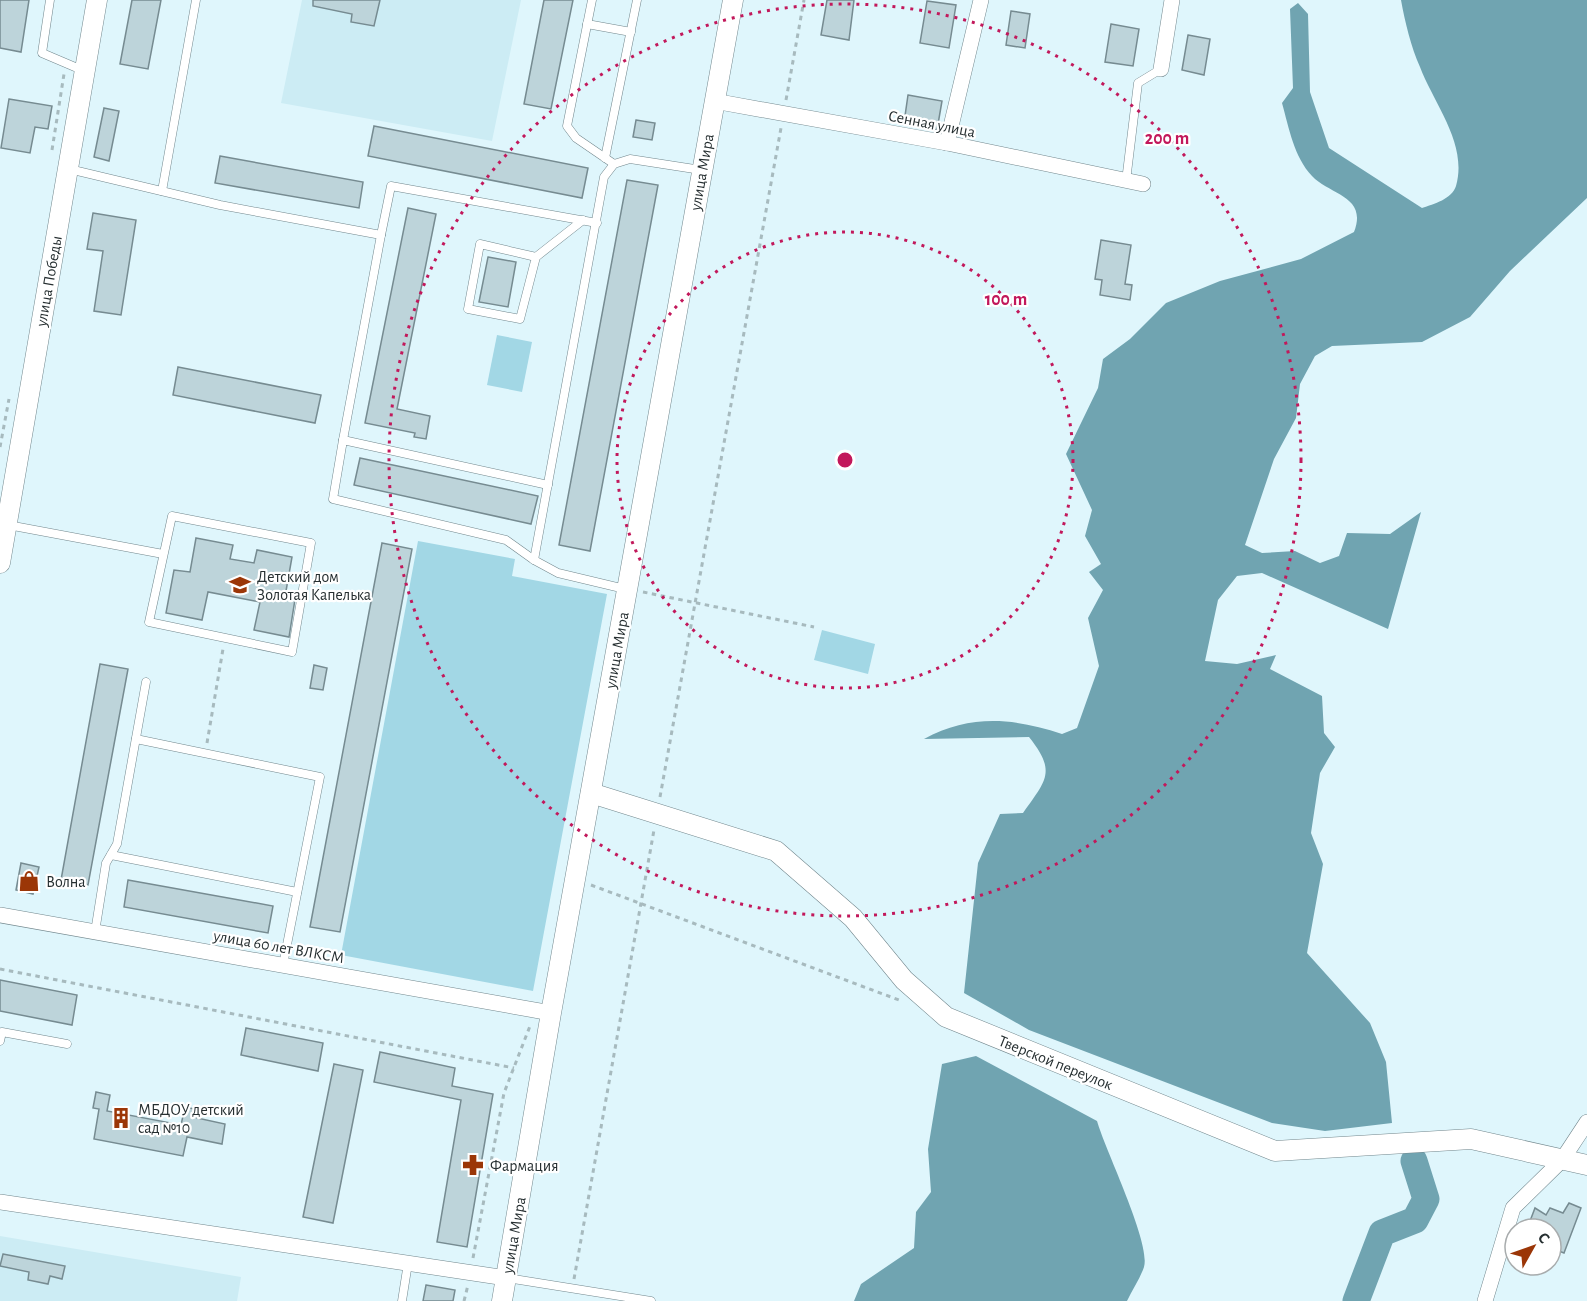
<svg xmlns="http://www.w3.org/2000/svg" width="1587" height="1301" viewBox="0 0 1587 1301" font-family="'Alegreya Sans',sans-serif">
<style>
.built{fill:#ccecf4}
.green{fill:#a2d7e5}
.water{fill:#70a4b1}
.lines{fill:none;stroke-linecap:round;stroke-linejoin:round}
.river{stroke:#70a4b1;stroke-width:27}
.building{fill:#bdd4da;stroke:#768b91;stroke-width:1.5}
.service-casing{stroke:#72878d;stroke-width:9}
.minor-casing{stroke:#72878d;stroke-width:16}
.tertiary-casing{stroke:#72878d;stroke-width:21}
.path{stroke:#a7babe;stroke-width:3;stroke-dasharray:4.5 4.5;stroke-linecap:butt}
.service{stroke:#fff;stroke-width:8}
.minor{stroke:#fff;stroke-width:15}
.tertiary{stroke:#fff;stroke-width:20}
.ring{fill:none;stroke:#c2185b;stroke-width:3;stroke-dasharray:3 6}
.labels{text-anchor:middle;stroke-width:4.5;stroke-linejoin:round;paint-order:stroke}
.street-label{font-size:16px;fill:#262f31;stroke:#fff}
.poi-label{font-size:16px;fill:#262f31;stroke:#fff;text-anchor:start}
.centre{fill:#c2185b;stroke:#fff;stroke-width:3}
.ring-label{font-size:18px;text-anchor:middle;font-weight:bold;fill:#c2185b;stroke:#fff;stroke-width:4.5;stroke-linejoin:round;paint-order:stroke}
</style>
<rect width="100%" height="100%" fill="#dff6fc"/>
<g class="built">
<path d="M302 0H521L492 141 281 103Z"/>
<path d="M0 1236 241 1277 237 1301H0Z"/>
</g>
<g class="green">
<path d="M497 335 532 342 522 392 487 385Z"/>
<path d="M418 541 515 559 512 576 607 594 533 991 341 955Z"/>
<path d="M822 630 875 644 868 674 814 660Z"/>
</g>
<g class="water">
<path d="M1401 0H1587V198L1510 271 1470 317 1422 342 1332 346 1315 356 1300 384 1296 418 1274 459 1245 545 1262 553 1295 551 1320 563 1339 556 1347 533 1390 534 1421 512 1388 629 1262 573 1237 576 1218 600 1205 661 1237 664 1276 655 1270 669 1322 696 1324 733 1335 747 1320 773 1311 833 1323 864 1307 953 1370 1023 1386 1062 1392 1123 1325 1131 1272 1123 1029 1030 964 993 978 863 1000 814 1023 813C1046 780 1057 772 1029 737L924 739C970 714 1014 718 1062 734L1077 728 1099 666 1088 618 1103 590 1089 572 1101 564 1085 536 1092 510 1066 454 1098 388 1103 359 1130 339 1166 303 1220 281 1301 259 1354 232C1368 196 1330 195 1312 176 1294 157 1289 128 1282 103L1293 88 1290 9 1298 3 1308 14 1310 92 1329 148 1422 208C1434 204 1452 199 1456 186 1468 144 1434 104 1420 67 1411 47 1405 22 1401 0Z"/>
<path d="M976 1056 1097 1121C1106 1152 1151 1243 1144 1267 1140 1279 1132 1290 1127 1301H854L861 1284 914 1248 916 1212 931 1192 928 1149 942 1064Z"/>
</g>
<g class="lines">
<path class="river" d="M1356 1301 1382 1233 1415 1220 1426 1199 1414 1161"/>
</g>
<g class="building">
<path d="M0 0H29L21 52 0 48Z"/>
<path d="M132 0H161L148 69 120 64Z"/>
<path d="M313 0H380L374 26 351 22 352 14 313 6Z"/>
<path d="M544 0H573L551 109 524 104Z"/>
<path d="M827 0H854L849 40 821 35Z"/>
<path d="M927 1 956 5 949 48 920 43Z"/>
<path d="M1011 11 1030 14 1025 48 1006 45Z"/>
<path d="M1111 24 1139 29 1133 66 1105 62Z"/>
<path d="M1188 35 1210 39 1204 75 1182 70Z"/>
<path d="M908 95 942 101 937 130 904 123Z"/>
<path d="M9 99 52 106 48 129 35 127 30 153 1 148Z"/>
<path d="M104 108 119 111 109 161 94 157Z"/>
<path d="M636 120 655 123 652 140 633 137Z"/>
<path d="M374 126 588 168 582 198 368 156Z"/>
<path d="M220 156 363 182 359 208 215 183Z"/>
<path d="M627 180 658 185 590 551 559 545Z"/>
<path d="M408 208 436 214 397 409 430 416 426 439 414 437 415 433 365 423Z"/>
<path d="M93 213 136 220 121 315 94 311 103 251 87 249Z"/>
<path d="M1101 240 1131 245 1125 284 1132 285 1130 300 1100 295 1102 280 1095 279Z"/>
<path d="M488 257 516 262 508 307 479 302Z"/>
<path d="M178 367 321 395 315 423 173 395Z"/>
<path d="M360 458 538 496 531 524 354 485Z"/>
<path d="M196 538 233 545 230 559 254 563 257 550 292 557 286 591 296 593 289 637 254 630 260 602 208 592 202 620 166 613 174 570 190 572Z"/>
<path d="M382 543 412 549 340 932 310 927Z"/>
<path d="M100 664 128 669 88 885 61 880Z"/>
<path d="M314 665 327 668 323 690 310 688Z"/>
<path d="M21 863 39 867 33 894 16 890Z"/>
<path d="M128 880 273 906 268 933 124 907Z"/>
<path d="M0 980 77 995 72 1025 0 1011Z"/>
<path d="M246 1028 323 1043 318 1071 241 1055Z"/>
<path d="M380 1052 455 1068 452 1086 493 1094 467 1247 437 1242 461 1100 374 1082Z"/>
<path d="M334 1064 363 1070 333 1223 303 1217Z"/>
<path d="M96 1092 110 1095 107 1111 181 1125 185 1107 199 1110 197 1118 225 1124 222 1144 187 1137 183 1156 94 1139 99 1109 93 1108Z"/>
<path d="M1569 1203 1581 1208 1564 1253 1551 1248V1229H1527L1535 1208 1546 1215 1550 1208 1563 1213Z"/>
<path d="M3 1254 65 1266 62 1279 50 1276 48 1284 28 1280 29 1272 0 1266Z"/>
<path d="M426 1285 455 1290 453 1301H423Z"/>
</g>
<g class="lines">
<defs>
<g id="service">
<path d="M50 0 42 53 82 70"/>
<path d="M592 0 567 126 576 138 614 164"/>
<path d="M587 24 631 32"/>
<path d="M605 158 637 0"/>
<path d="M69 169 220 205 381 235 391 186 597 223"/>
<path d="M1126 181 1138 83 1161 69"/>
<path d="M162 191 196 0"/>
<path d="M536 257 520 319 468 309 480 244 536 257 583 220"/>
<path d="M343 440 381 235"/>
<path d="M548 485 343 440 333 499 506 540 534 560 558 573 625 589"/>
<path d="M172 516 311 543 292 652 149 622Z"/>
<path d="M8 525 163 554"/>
<path d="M534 560 604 177 614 164 630 159 701 170"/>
<path d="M136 739 320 777 283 965"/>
<path d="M111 855 297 892"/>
<path d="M95 932 106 863 117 844 146 682"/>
<path d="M0 1041 2 1032 67 1044"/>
<path d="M507 1278 651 1301"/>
<path d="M402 1301 408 1263"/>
</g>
<g id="minor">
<path d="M1161 69 1172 0"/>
<path d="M714 101 947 143 1143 184"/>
<path d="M947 143 981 0"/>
<path d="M0 915 551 1013"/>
<path d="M0 1202 506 1278"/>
<path d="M1485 1301 1513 1208 1562 1160 1587 1122"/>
</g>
<g id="tertiary">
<path d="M0 563 97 0"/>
<path d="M591 793 776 851 853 918 904 980 946 1017 1275 1151 1471 1139 1587 1165"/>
<path d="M502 1301 551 1013 733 0"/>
</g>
</defs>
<use href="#service" class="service-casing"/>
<use href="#minor" class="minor-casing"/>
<use href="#tertiary" class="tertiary-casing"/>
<g class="path">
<path d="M786 100 804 0"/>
<path d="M52 150 64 74"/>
<path d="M0 447 9 399"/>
<path d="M643 592 814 627"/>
<path d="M207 743 223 649"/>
<path d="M660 797 781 128"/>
<path d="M591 885 899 1000"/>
<path d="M0 969 514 1068"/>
<path d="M473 1258 504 1093 530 1026"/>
<path d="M574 1279 654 830"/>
<path d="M464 1301 468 1285"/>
</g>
<use href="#service" class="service"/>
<use href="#minor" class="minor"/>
<use href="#tertiary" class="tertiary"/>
</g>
<g class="ring">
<circle cx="845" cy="460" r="228"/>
<circle cx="845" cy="460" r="456"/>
</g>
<defs>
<symbol id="school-bare" viewBox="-9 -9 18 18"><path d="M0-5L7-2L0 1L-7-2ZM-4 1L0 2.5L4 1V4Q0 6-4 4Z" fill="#9b3607" stroke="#fff" stroke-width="2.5" paint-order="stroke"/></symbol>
<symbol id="shop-bare" viewBox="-9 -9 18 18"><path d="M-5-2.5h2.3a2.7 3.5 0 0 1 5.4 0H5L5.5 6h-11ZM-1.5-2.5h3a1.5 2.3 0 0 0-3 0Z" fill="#9b3607" stroke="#fff" stroke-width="2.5" paint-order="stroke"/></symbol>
<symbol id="building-bare" viewBox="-9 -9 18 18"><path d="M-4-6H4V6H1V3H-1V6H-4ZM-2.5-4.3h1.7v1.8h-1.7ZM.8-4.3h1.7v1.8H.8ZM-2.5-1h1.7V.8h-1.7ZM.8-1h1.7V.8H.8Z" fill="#9b3607" stroke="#fff" stroke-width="2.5" paint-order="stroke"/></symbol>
<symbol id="pharmacy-bare" viewBox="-9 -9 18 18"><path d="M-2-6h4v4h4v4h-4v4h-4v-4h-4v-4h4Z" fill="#9b3607" stroke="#fff" stroke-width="2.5" paint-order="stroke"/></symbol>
</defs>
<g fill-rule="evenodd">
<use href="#school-bare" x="225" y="570" width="30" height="30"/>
<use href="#shop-bare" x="14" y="866" width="30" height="30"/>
<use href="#building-bare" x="106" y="1103" width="30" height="30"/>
<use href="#pharmacy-bare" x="458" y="1150" width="30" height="30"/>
</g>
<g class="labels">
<g class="street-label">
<text transform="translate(932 123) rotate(11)" y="6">Сенная улица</text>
<text transform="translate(701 172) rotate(-80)" y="6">улица Мира</text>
<text transform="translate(48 281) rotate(-80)" y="6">улица Победы</text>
<text transform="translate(616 650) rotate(-80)" y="6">улица Мира</text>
<text transform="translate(279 946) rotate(10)" y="6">улица 60 лет ВЛКСМ</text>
<text transform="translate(1056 1062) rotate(22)" y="6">Тверской переулок</text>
<text transform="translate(513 1235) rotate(-80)" y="6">улица Мира</text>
</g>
<g class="poi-label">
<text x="257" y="582">Детский дом<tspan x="257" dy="18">Золотая Капелька</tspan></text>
<text x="46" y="887">Волна</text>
<text x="138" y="1115">МБДОУ детский<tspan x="138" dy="18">сад №10</tspan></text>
<text x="490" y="1171">Фармация</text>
</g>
</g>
<circle cx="845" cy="460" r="9" class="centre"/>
<g class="ring-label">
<text x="1167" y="144">200 m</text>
<text x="1006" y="305">100 m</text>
</g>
<g transform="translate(1533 1247) rotate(50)"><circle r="28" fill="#ffffff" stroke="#a8acad" stroke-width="1.5"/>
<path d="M0-4.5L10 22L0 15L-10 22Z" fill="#9b3607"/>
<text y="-9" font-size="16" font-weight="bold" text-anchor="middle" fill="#262f31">С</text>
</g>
</svg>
